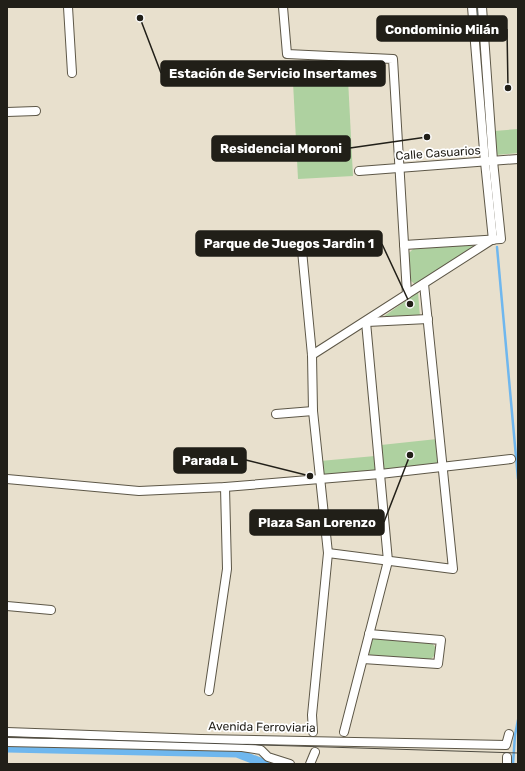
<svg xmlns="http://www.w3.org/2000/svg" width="525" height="771" viewBox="0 0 525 771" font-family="Rubik,sans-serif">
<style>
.green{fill:#aed1a0}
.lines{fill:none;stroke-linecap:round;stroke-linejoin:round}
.stream{stroke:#6fb7ee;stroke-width:2.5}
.canal{stroke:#6fb7ee;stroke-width:9}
.minor-casing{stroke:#5d5747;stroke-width:10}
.minor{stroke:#fff;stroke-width:8}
.tram{stroke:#4d4a40;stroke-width:1}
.labels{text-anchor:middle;stroke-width:3.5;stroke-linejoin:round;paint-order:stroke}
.street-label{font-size:12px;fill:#211f18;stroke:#fff}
.leader{fill:none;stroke:#211f18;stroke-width:1.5}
.callout-dot{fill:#211f18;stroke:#fff;stroke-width:1.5}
.callout{fill:#211f18;stroke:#211f18;stroke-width:1.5}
.callout-label{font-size:13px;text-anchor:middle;font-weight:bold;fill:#fff}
</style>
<rect width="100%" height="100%" fill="#e8e0cd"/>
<g class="green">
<path d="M348 79 353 176 298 179 293 82Z"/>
<path d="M518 129V153L496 155 494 131Z"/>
<path d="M472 245 473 246 416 285 411 281 409 253 413 249Z"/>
<path d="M418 292 420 317 382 321 383 317Z"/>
<path d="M437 439 439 465 384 470 381 445Z"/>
<path d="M375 456 376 470 321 475 320 461Z"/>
<path d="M375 637 431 642 436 648V654L430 660 370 655 368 651 370 639Z"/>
</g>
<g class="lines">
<g class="stream">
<path d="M477 7 487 134"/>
<path d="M497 247 518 479"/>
<path d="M513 764 515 735 518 720"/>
</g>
<path class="canal" d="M7 748 237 753 265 764"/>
<defs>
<g id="minor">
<path d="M68 7 72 73"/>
<path d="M283 7 287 54 393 59 407 294"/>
<path d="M472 7 485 162 493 240"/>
<path d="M7 112 36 111"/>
<path d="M359 171 518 159"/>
<path d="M301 240 312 355 313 411 328 553 312 715 313 732"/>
<path d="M404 245 501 239 493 161 482 7"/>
<path d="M367 322 428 319"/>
<path d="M312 355 490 241"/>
<path d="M276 414 313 411"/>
<path d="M7 479 139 491 225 487 380 474 511 459"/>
<path d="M328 553 453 569 424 284"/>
<path d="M7 606 51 610"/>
<path d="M363 659 438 664 441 640 369 634"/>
<path d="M209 691 227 569 225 487"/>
<path d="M7 732 201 739 506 745 509 734"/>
<path d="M344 732 388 561 366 322"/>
<path d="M7 742 242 747 261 750 268 757 290 764"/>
<path d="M310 764 315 752"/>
<path d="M507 764V757"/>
</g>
</defs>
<use href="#minor" class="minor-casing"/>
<use href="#minor" class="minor"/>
<path class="tram" d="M7 737 518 753"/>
</g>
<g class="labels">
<g class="street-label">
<text transform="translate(438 153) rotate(-4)" y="4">Calle Casuarios</text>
<text transform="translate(262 727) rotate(1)" y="4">Avenida Ferroviaria</text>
</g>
</g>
<path class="leader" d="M508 88L507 29M140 18L161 73M427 137L350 148M410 304L382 244M310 476L246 460M410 455L384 522"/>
<g class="callout-dot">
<circle cx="508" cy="88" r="4"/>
<circle cx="140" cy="18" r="4"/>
<circle cx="427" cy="137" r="4"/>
<circle cx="410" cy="304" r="4"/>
<circle cx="310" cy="476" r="4"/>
<circle cx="410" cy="455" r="4"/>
</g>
<g class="callout">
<rect x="377" y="16" width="130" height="25" rx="4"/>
<rect x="161" y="61" width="224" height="25" rx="4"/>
<rect x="212" y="136" width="138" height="25" rx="4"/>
<rect x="196" y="231" width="186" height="25" rx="4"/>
<rect x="174" y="448" width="72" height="25" rx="4"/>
<rect x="250" y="510" width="134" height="25" rx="4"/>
</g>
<g class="callout-label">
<text x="442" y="34">Condominio Milán</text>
<text x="273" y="78">Estación de Servicio Insertames</text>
<text x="281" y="153">Residencial Moroni</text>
<text x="289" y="248">Parque de Juegos Jardin 1</text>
<text x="210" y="465">Parada L</text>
<text x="317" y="527">Plaza San Lorenzo</text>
</g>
<rect width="525" height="771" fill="none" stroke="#211f18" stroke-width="16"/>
</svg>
